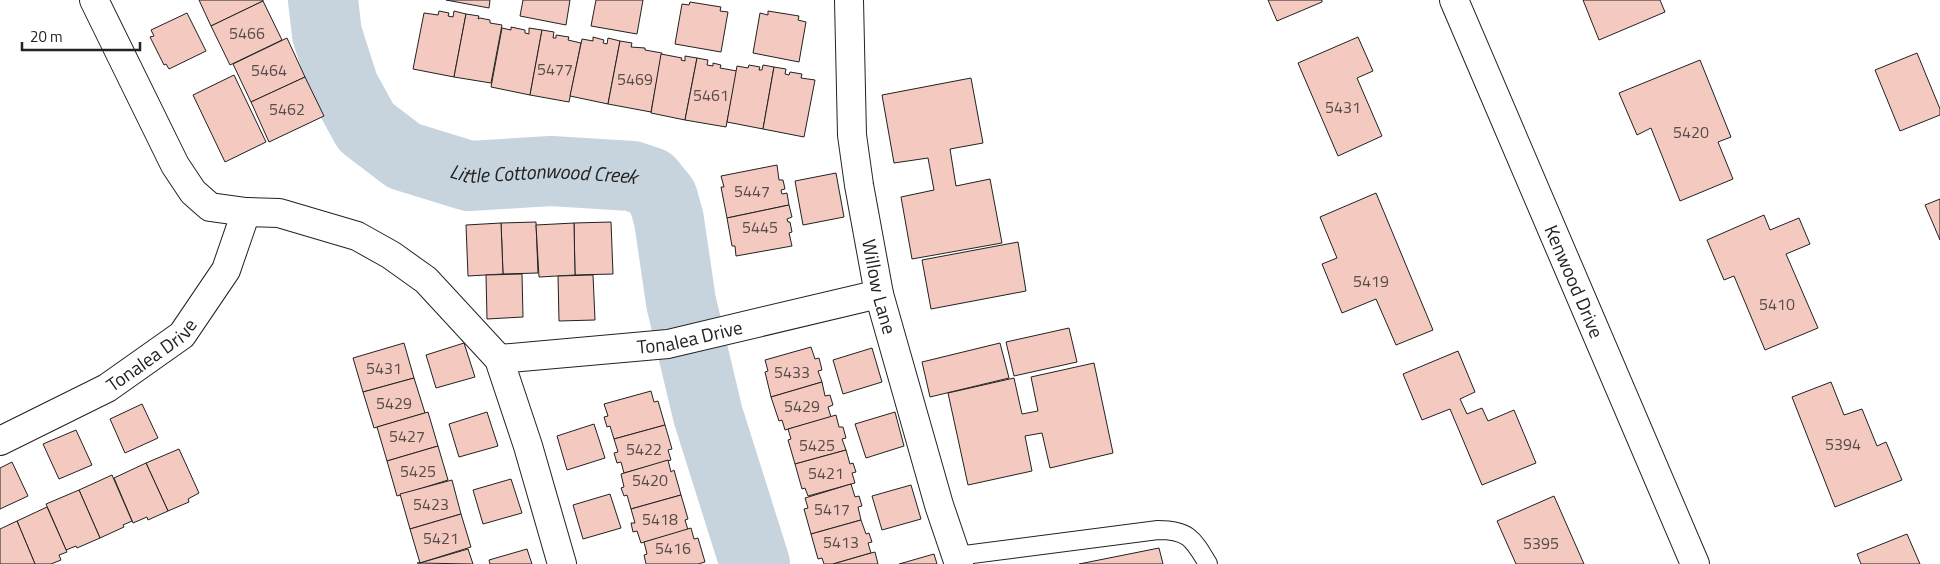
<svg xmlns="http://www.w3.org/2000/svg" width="1940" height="564" viewBox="0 0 1940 564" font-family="'Titillium Web',sans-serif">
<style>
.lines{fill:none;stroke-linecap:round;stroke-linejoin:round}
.river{stroke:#c7d3dd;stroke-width:70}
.building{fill:#f3c9c0;stroke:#222}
.lane-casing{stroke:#222;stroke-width:20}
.street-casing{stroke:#222;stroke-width:30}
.lane{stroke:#fff;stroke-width:18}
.street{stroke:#fff;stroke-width:28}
.labels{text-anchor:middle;stroke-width:4;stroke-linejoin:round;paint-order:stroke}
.number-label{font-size:16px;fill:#564c4a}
.street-label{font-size:19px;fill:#222;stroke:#fff}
.water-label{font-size:20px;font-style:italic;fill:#222;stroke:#fff}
</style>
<rect width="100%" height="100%" fill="#fff"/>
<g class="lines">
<path class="river" id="s1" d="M323 0 327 34 344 87 366 127 404 156 469 176 551 171 632 176 650 182 663 198 669 220 681 302 708 415 755 564"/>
</g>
<g class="building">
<path d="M199 0H263V1L211 26Z"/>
<path d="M446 0H490L489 8Z"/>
<path d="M523 0H570L566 25 520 16Z"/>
<path d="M596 0H643L637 34 591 26Z"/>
<path d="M1268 0H1322V2L1277 21Z"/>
<path d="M1583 0H1660L1665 12 1599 40Z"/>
<path d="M263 1 282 40 230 65 211 26Z"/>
<path d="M690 2 721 7 720 11 728 12 721 52 675 44 682 4 689 5Z"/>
<path d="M439 11 449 13 448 16 453 17 454 11 466 14 454 77 413 69 424 13 438 15Z"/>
<path d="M768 11 799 16 798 20 806 22 799 62 753 53 760 13 768 15Z"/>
<path d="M187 13 206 51 169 69 166 64 164 65 150 37 154 36 151 30Z"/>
<path d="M466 14 479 16 478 19 480 18 490 20V23L502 25 491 83 454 77Z"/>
<path d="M511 27 525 30V33L529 34V28L542 30 530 95 491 87 502 28 511 30Z"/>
<path d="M542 30 554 32 553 38H556V35L569 37 568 40 581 43 569 102 530 95Z"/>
<path d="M593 37 604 40 603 43 607 44 608 38 620 41 608 104 570 96 582 39 593 41Z"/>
<path d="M1358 37 1373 71 1357 78 1382 136 1338 156 1298 63Z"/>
<path d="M287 38 305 77 251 102 233 64Z"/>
<path d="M620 41 632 43 631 47 645 48V50L662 53 651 112 608 104Z"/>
<path d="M1917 53 1940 109V115L1900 131 1875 70Z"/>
<path d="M661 54 682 58 681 60 685 61V56L697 58 685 120 651 113Z"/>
<path d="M697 58 708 60 707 65 713 66V63L721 65 720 68 737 71 726 127 685 120Z"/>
<path d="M1700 60 1731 137 1718 142 1733 179 1680 201 1651 128 1637 135 1619 93Z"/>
<path d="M749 65 760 67 759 70H762L763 65 774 67 763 129 727 122 737 66 748 68Z"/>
<path d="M774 67 786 69 785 74 789 75 790 72 802 74 801 78 815 80 804 137 763 129Z"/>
<path d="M234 75 266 142 225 162 193 95Z"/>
<path d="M305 77 324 116 269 142 251 102Z"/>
<path d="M971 78 983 143 950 149 956 186 990 179 1002 243 912 259 901 197 934 190 928 158 894 163 882 95Z"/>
<path d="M777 165 779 180H783L785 189 781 190 782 194 787 193 789 205 727 218 721 187H724L721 176Z"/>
<path d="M836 173 844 217 803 225 795 181Z"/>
<path d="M1376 193 1433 330 1396 345 1376 299 1342 313 1322 264 1337 258 1320 217Z"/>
<path d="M1940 199V240L1925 205Z"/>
<path d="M789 205 792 217 787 219 788 222H790L792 232 789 233 792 246 736 256 735 246H732L727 218Z"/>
<path d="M1764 215 1770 230 1799 218 1810 244 1786 254 1818 328 1765 350 1734 276 1724 280 1707 240Z"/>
<path d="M536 222 538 273 503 274 501 223Z"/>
<path d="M611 222 613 274 575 275 574 223Z"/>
<path d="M501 223 503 274 468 276 466 225Z"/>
<path d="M574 223 575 275 539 277 536 225Z"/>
<path d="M1018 242 1026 291 931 309 922 260Z"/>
<path d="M522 274 523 317 487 319 486 275Z"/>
<path d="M593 275 595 320 559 321 558 276Z"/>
<path d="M1069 328 1077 362 1014 376 1006 342Z"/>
<path d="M404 343 414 378 363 392 353 358Z"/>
<path d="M464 343 475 377 436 388 426 355Z"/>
<path d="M1000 343 1009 378 930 397 922 362Z"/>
<path d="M811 347 815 359 819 358 822 370 818 371 822 382 771 397 765 372 768 371 765 360Z"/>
<path d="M872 348 882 382 843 394 833 360Z"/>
<path d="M1458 351 1475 392 1460 399 1467 414 1482 408 1488 421 1514 410 1536 463 1482 485 1450 409 1422 420 1403 374Z"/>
<path d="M1094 363 1113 453 1050 468 1042 433 1025 436 1032 471 968 485 948 393 1014 378 1022 414 1038 411 1031 377Z"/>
<path d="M414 378 425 413 374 428 363 392Z"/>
<path d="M822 382 825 396 830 395 833 405 828 407 831 417 785 430 782 420 779 421 771 397Z"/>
<path d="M1831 382 1844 415 1862 409 1877 446 1886 442 1902 480 1835 507 1792 397Z"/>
<path d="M651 391 654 402 658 401 665 425 614 439 610 426 607 427 604 417 608 416 604 404Z"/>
<path d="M142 404 158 438 125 453 110 419Z"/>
<path d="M428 412 438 446 387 461 377 427Z"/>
<path d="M487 412 498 446 459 457 449 424Z"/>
<path d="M895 412 904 446 866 458 855 424Z"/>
<path d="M836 415 839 427H843L846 438 842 439 846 450 795 464 788 440 791 439 788 429Z"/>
<path d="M594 424 605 458 567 470 557 436Z"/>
<path d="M665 425 672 449 668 450 671 460 624 473 621 462 617 463 614 453 618 452 614 439Z"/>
<path d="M76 430 92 465 59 479 43 444Z"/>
<path d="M438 446 448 480 397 496 387 461Z"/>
<path d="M179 449 199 493 188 499 189 502 168 511 146 463Z"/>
<path d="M846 450 850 464 853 463 856 472 852 473 855 483 808 496 805 488 802 489 795 464Z"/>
<path d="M668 460 671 472 674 470 681 495 631 509 627 495 624 496 621 488 624 487 621 474Z"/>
<path d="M12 462 28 496 0 509V468Z"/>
<path d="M146 463 168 511 148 520 147 517 133 523 114 478Z"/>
<path d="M112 475 132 521 123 525 124 527 100 538 79 490Z"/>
<path d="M511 479 522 513 483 524 473 490Z"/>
<path d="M452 480 461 514 410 529 400 494Z"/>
<path d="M851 484 855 497 859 496 862 506 858 507 861 520 811 534 804 509 808 508 805 498Z"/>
<path d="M911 485 921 519 882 530 872 496Z"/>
<path d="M79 490 100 538 77 548 76 546 66 550 46 504Z"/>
<path d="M610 494 621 528 583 539 573 505Z"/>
<path d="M681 495 688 519 685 520 688 530 641 543 637 531 633 532 631 523H635L631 509Z"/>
<path d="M1554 496 1584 564H1516L1497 521Z"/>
<path d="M47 507 67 552 59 555 61 560 51 564H35L17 521Z"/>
<path d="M461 514 471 547 420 563 410 529Z"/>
<path d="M861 520 866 534 869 533 872 542 868 543 871 553 833 564H824L822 558 818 559 811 534Z"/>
<path d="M17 521 35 564H0V529Z"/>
<path d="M691 528 694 539 698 538 705 562 698 564H646L644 555 647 554 644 542Z"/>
<path d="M1907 534 1920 564H1861L1857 554Z"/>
<path d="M1159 548 1163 564H1079Z"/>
<path d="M468 549 473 564 417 563H420Z"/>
<path d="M527 549 532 564H490L489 560Z"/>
<path d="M875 552 878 564H833L871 553Z"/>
<path d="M934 554 937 564H899Z"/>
</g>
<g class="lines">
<defs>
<path id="lane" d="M957 556 1158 530C1189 530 1193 539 1208 564"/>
<g id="street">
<path d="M94 0 175 165 193 192 210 207 246 212 279 213 357 236 391 255 426 280 499 359 528 446 562 564"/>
<path id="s2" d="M849 0 852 135 859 185 879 294 939 505 959 564"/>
<path id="s3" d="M1454 0 1695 564"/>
<path id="s4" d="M499 359 668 344 879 294"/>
<path id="s5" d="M0 441 107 388 182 335 226 270 246 212"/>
</g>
</defs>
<use href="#lane" class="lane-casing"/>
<use href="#street" class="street-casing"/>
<use href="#lane" class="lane"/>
<use href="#street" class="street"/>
</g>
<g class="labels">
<g class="number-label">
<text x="247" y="39">5466</text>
<text x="555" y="75">5477</text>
<text x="269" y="76">5464</text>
<text x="635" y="85">5469</text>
<text x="711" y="101">5461</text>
<text x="1343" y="113">5431</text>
<text x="287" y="115">5462</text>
<text x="1691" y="138">5420</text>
<text x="752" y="197">5447</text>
<text x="760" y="233">5445</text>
<text x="1371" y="287">5419</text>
<text x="1777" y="310">5410</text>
<text x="384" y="374">5431</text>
<text x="792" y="378">5433</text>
<text x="394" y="409">5429</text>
<text x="802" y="412">5429</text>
<text x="407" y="442">5427</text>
<text x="1843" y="450">5394</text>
<text x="817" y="451">5425</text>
<text x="644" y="455">5422</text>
<text x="418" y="477">5425</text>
<text x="826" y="479">5421</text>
<text x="650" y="486">5420</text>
<text x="431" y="510">5423</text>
<text x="832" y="515">5417</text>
<text x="660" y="525">5418</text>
<text x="441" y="544">5421</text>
<text x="841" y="548">5413</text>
<text x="1541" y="549">5395</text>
<text x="673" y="554">5416</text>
</g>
<g class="street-label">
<text dy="7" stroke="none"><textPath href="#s3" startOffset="306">Kenwood Drive</textPath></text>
<text dy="7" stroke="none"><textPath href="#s2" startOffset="289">Willow Lane</textPath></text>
<text dy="7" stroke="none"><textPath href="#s4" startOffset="192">Tonalea Drive</textPath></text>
<text dy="7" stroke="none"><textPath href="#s5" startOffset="175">Tonalea Drive</textPath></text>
</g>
<g class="water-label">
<text dy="7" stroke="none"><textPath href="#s1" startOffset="326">Little Cottonwood Creek</textPath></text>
</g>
</g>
<path d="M22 42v8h118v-8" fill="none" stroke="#222222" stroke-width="2.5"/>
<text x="30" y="42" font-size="15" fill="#222222" stroke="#ffffff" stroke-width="4" paint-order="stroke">20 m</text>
</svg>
